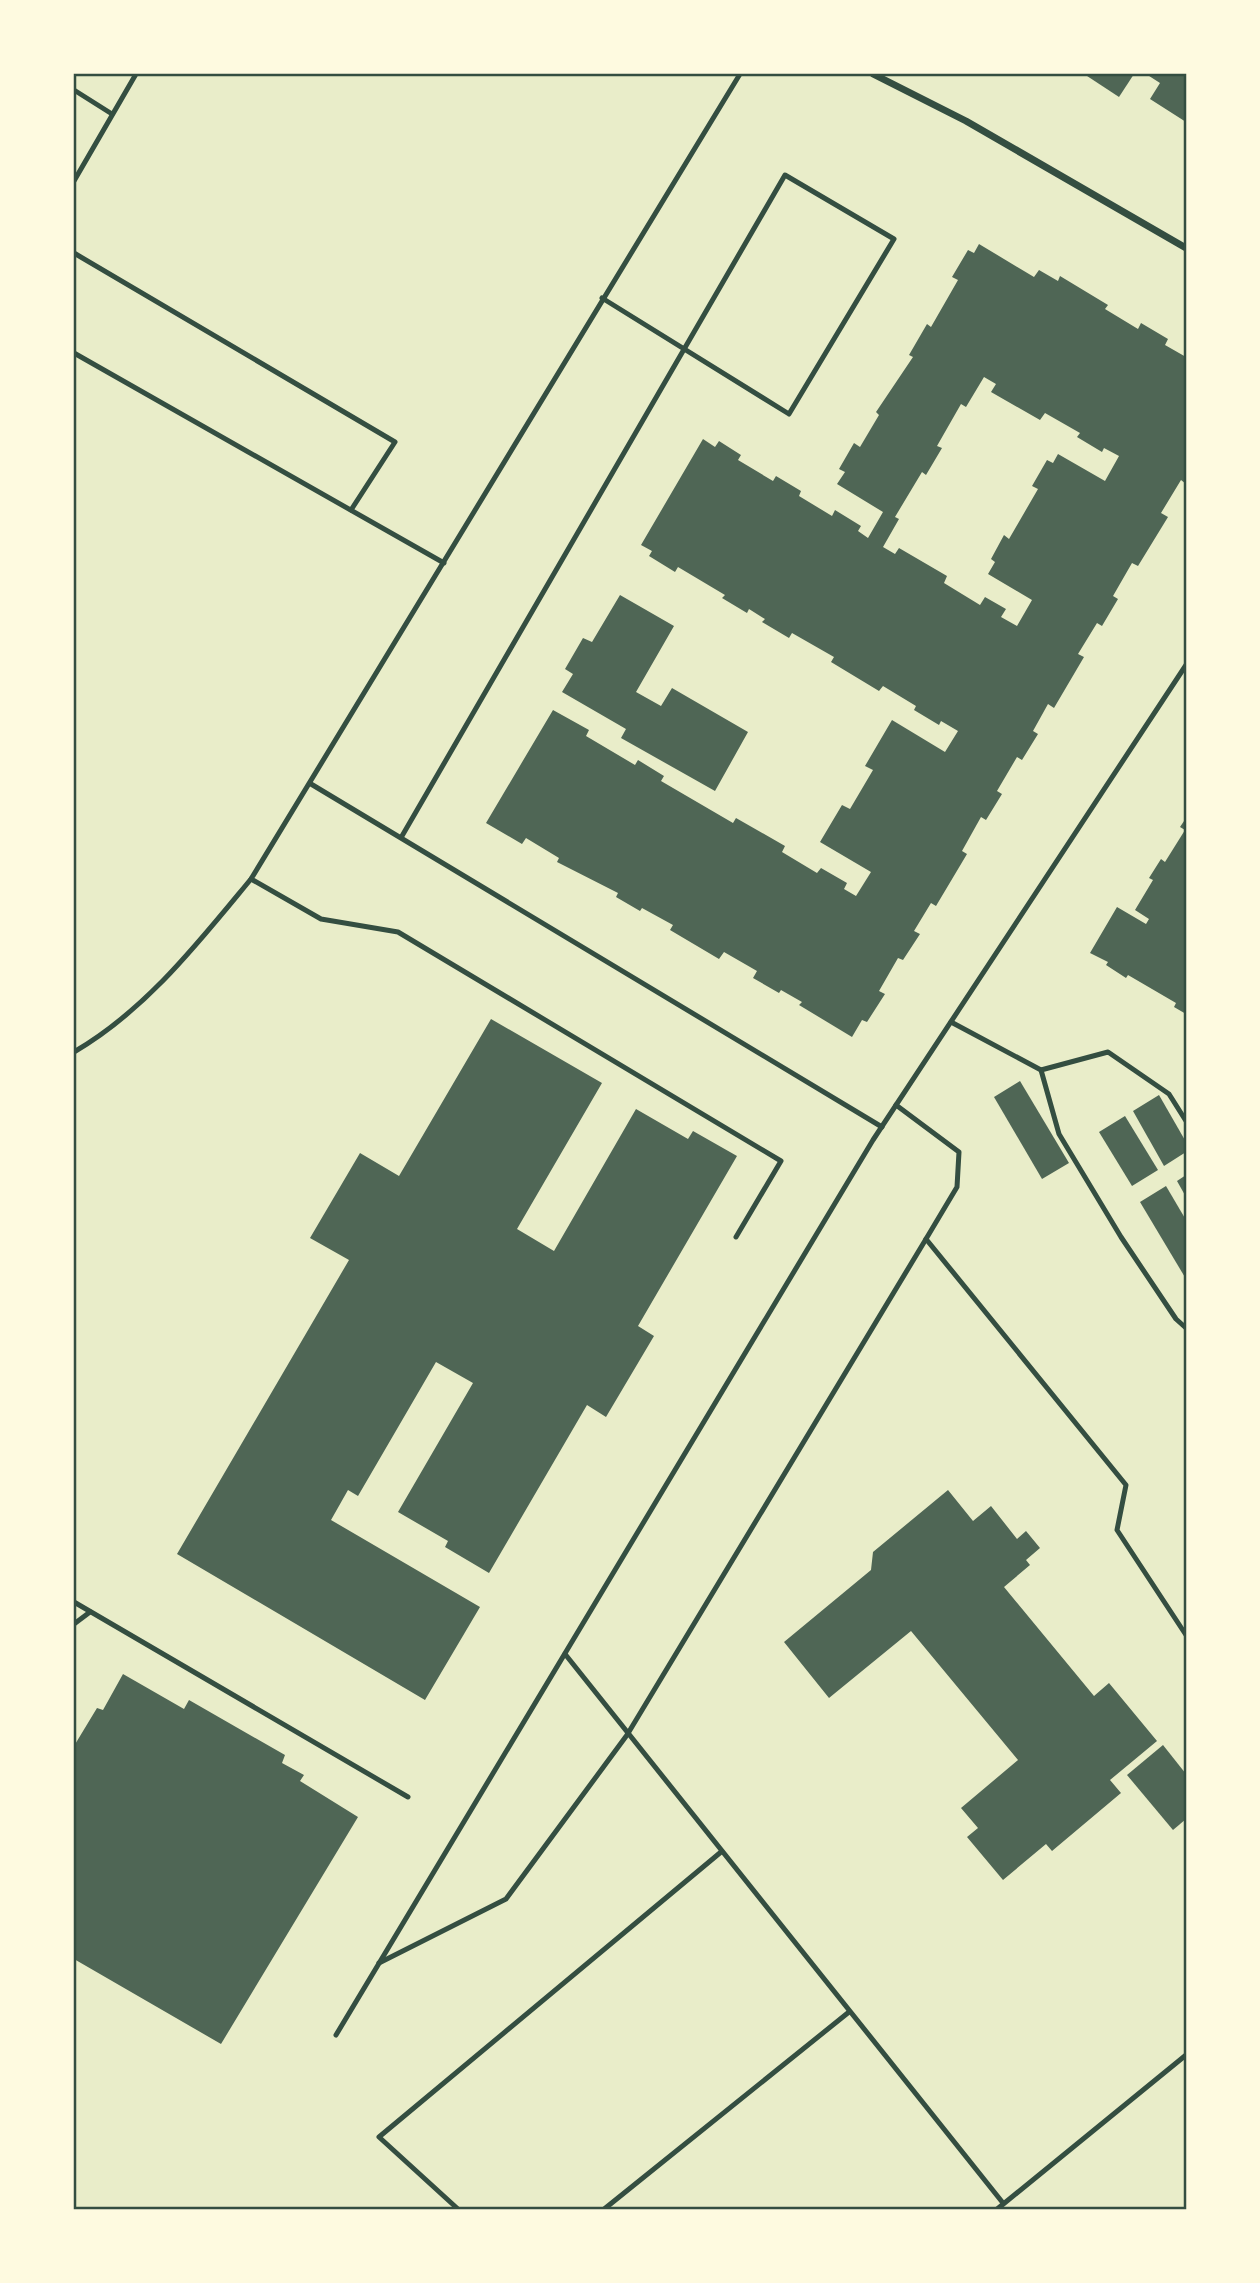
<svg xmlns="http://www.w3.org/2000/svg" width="1260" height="2283" viewBox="0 0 1260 2283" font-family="Ubuntu,sans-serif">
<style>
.building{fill:#4f6655;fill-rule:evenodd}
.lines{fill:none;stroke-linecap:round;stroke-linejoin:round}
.service{stroke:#344e41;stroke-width:5}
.minor{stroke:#344e41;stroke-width:7}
.neatline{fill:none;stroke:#344e41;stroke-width:2.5}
</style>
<rect width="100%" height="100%" fill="#e9edc9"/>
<g class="building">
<path d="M1084 74H1134L1119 97Z"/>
<path d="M1146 74H1186V122L1150 99 1160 83Z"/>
<path d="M979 244 1034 277 1039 270 1058 281 1060 276 1108 305 1105 309 1138 329 1141 323 1168 339 1165 345 1186 357V484L1181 480 1161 513 1168 517 1138 566 1132 563 1113 596 1118 599 1102 626 1097 623 1078 654 1084 657 1054 708 1048 704 1033 731 1038 734 1022 760 1017 757 997 791 1002 794 986 820 981 817 962 851 967 854 936 906 931 903 914 931 920 934 903 960 898 958 879 991 885 994 867 1022 862 1020 852 1037 799 1005 802 1002 781 990 779 993 753 978 757 971 724 952 719 959 670 930 673 925 642 908 640 911 616 897 618 893 557 862 559 858 526 838 522 844 486 823 553 710 589 730 586 736 635 765 638 760 664 776 661 781 733 823 736 818 785 846 782 852 817 873 821 868 847 883 844 889 856 896 871 872 820 842 842 805 850 809 873 770 865 766 892 720 945 752 958 731 941 721 939 725 914 710 916 706 883 686 879 691 831 662 834 657 792 633 789 638 762 622 765 619 749 609 747 613 722 598 725 595 678 567 675 572 649 556 652 551 641 545 703 439 715 447 719 441 741 455 738 460 773 481 776 476 801 491 799 496 832 516 835 510 861 526 858 531 868 538 883 512 837 484 845 472 839 469 854 443 860 447 879 415 876 412 913 357 909 355 927 324 931 327 958 280 952 277 968 250 974 253ZM984 377 996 384 991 392 1040 420 1045 413 1080 433 1077 437 1102 452 1104 448 1119 456 1105 481 1058 454 1053 463 1047 460 1032 486 1038 489 1009 539 1004 535 991 559 995 562 988 574 1032 600 1017 626 1001 617 1006 609 985 597 980 605 944 583 947 576 899 548 895 554 883 547 899 519 895 517 922 472 926 475 942 448 937 446 961 404 966 407Z"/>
<path d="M620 595 674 626 636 692 661 706 672 688 748 732 715 791 621 738 626 729 562 692 573 674 565 669 583 638 592 642Z"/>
<path d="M1186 818V1014L1174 1007 1176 1003 1128 975 1126 978 1106 965 1108 962 1090 953 1117 907 1146 924 1149 919 1135 910 1153 880 1149 878 1161 859 1165 862 1185 830 1180 827Z"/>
<path d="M491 1019 602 1083 517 1229 554 1251 636 1109 688 1139 693 1131 737 1156 638 1326 654 1336 606 1417 587 1405 489 1573 445 1547 448 1541 398 1512 473 1383 436 1362 358 1496 348 1490 331 1520 480 1607 425 1700 177 1554 349 1260 310 1238 360 1153 399 1176Z"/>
<path d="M1020 1081 1069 1163 1042 1179 994 1097Z"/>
<path d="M1159 1095 1186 1142V1152L1164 1166 1133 1111Z"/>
<path d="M1125 1116 1158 1170 1132 1186 1099 1132Z"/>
<path d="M1186 1175V1197L1177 1181Z"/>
<path d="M1166 1186 1186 1220V1279L1140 1202Z"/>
<path d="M948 1490 973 1521 991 1506 1017 1539 1026 1531 1040 1548 1026 1560 1030 1565 1004 1587 1094 1696 1109 1683 1157 1741 1110 1780 1121 1793 1052 1851 1046 1844 1003 1880 967 1837 978 1828 961 1808 1018 1760 911 1631 829 1698 784 1642 871 1570 873 1552Z"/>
<path d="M123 1674 184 1709 189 1700 285 1755 282 1763 304 1775 300 1781 358 1817 221 2044 74 1959V1746L97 1708 103 1710Z"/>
<path d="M1163 1745 1186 1774V1819L1173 1830 1127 1775Z"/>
</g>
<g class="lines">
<g class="service">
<path d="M74 90 112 114"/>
<path d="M74 181 136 74"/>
<path d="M74 253 395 442 351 510"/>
<path d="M74 353 444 563"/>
<path d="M311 784 882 1127"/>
<path d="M402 836 785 175 894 239 789 414 602 298"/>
<path d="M251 879 321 919 398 932 781 1161 736 1237"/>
<path d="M951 1022 1041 1070 1059 1134 1121 1237 1176 1319 1186 1328"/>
<path d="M74 1052C146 1010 198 943 251 879L740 74"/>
<path d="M1041 1070 1108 1052 1169 1094 1186 1121"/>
<path d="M926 1239 1126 1485 1117 1530 1186 1635"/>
<path d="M74 1602 408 1797"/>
<path d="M74 1624 90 1612"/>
<path d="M565 1654 1003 2203"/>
<path d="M379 1963 506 1899 627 1735 926 1239 957 1187 959 1152 896 1105"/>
<path d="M336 2035 873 1140 1186 665"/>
<path d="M459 2210 379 2137 721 1852"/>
<path d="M603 2210 849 2012"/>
<path d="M996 2210 1186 2055"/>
</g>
<path class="minor" d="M873 74 966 121 1186 248"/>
</g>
<rect width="1260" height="2283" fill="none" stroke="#fefae0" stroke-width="150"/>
<rect x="75" y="75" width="1110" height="2133" class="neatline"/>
</svg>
